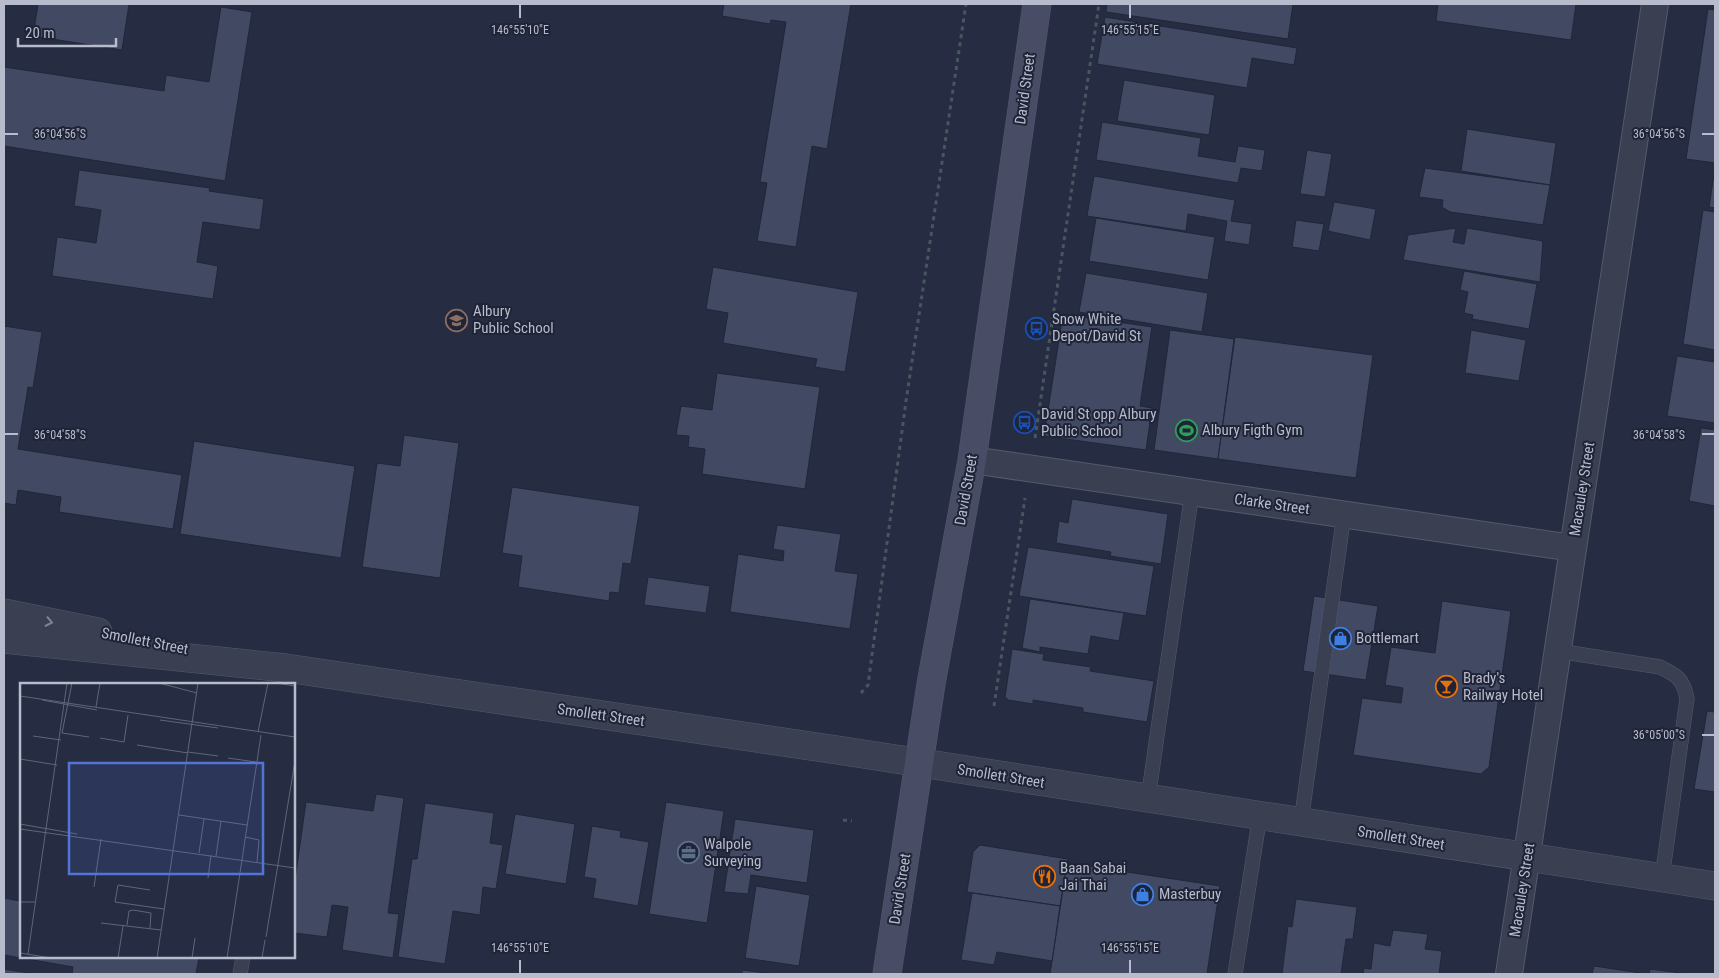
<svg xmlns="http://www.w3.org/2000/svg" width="1719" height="978" viewBox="0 0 1719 978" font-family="'Roboto Condensed',sans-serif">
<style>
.building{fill:#424962;stroke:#212639}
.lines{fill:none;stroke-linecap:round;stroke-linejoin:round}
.service-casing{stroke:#555a6c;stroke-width:15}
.minor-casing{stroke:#555a6c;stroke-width:28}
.tertiary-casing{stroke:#555a6c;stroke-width:29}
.secondary-casing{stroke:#555a6c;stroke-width:29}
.path{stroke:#465760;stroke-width:3;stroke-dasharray:4 4;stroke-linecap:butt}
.service{stroke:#3a3f52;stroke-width:14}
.minor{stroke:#3a3f52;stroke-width:26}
.tertiary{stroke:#3a3f52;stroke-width:28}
.secondary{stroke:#484d65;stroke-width:28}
.oneway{stroke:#7f8395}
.ticks{fill:none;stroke:#b7bbcc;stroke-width:2}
.labels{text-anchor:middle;stroke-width:4;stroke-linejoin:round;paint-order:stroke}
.street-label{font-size:15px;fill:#b7bbcc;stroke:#1f2437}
.poi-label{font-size:15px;fill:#b7bbcc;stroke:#1f2437;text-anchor:start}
.inset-road{fill:none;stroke:#606579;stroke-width:1}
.view{fill:#5374d4;fill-opacity:0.15;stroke:#5374d4;stroke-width:2.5}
.inset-edge{fill:none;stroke:#b7bbcc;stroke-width:2.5}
.ticks-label{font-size:12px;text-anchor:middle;fill:#b7bbcc;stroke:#1f2437;stroke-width:4;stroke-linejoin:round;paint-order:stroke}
</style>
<rect width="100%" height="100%" fill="#262c42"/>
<g class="building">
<path d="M38 4H129L122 50 33 36Z"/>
<path d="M724 4H851L827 149 812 146 796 247 757 241 767 183 760 182 786 22 771 20 770 24 722 16Z"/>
<path d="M1107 4H1293L1288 39 1106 12Z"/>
<path d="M1438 4H1576L1571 40 1436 21Z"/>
<path d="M221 7 252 12 225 181 4 146V67L164 91 166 75 209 82Z"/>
<path d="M1708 9 1715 10V163L1686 159Z"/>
<path d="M1105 17 1297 48 1294 65 1252 58 1247 88 1097 64Z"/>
<path d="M1124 80 1215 95 1209 135 1117 121Z"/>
<path d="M1102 122 1201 138 1198 156 1235 162 1238 146 1265 150 1262 171 1241 168 1238 183 1096 160Z"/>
<path d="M1467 129 1556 143 1550 185 1461 171Z"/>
<path d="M1307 150 1332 154 1325 197 1300 194Z"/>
<path d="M1425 168 1550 185 1543 225 1450 212 1442 207 1443 200 1419 197Z"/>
<path d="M1715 168V208L1709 207Z"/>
<path d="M79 170 210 188 209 191 264 199 260 230 203 222 197 262 218 266 213 299 52 276 57 237 96 243 101 210 74 206Z"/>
<path d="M1094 176 1235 200 1231 221 1252 224 1249 245 1224 241 1227 221 1188 214 1186 231 1087 216Z"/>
<path d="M1334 202 1376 209 1370 240 1328 231Z"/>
<path d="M1703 210 1715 212V350L1683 344Z"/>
<path d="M1096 218 1215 237 1208 280 1089 261Z"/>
<path d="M1296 220 1324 224 1319 251 1292 247Z"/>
<path d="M1456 228 1453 242 1464 244 1467 228 1543 241 1540 282 1403 260 1408 235Z"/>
<path d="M713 267 858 292 845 372 815 367 817 359 723 343 728 313 706 309Z"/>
<path d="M1464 271 1537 284 1529 329 1472 319 1473 315 1464 313 1468 292 1460 290Z"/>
<path d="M1086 273 1208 293 1202 332 1079 312Z"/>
<path d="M1063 314 1152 327 1140 406 1152 408 1146 450 1044 436Z"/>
<path d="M4 326 42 332 33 388 28 387 18 449 182 475 173 529 59 512 61 497 18 490 16 505 4 503Z"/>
<path d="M1170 330 1234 339 1218 459 1154 450Z"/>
<path d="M1471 330 1526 340 1519 381 1465 373Z"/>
<path d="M1235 337 1373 355 1356 478 1218 459Z"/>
<path d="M1677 356 1715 362V423L1667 416Z"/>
<path d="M717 373 820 387 805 489 702 474 705 449 688 447 689 436 676 435 681 406 712 410Z"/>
<path d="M1701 428 1715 430V506L1689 501Z"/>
<path d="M404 435 459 443 440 578 362 567 377 463 400 466Z"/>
<path d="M194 441 355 466 341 558 180 534Z"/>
<path d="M512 487 640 506 631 564 623 563 619 593 610 592 609 601 518 587 522 556 502 553Z"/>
<path d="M1072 499 1168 514 1161 564 1110 556 1111 552 1056 543 1059 521 1068 523Z"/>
<path d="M777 525 841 534 835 571 858 574 850 629 730 612 738 554 783 561 784 551 773 549Z"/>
<path d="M1028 547 1154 566 1146 616 1019 596Z"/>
<path d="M648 577 710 586 706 613 644 605Z"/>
<path d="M1314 596 1378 606 1366 680 1303 671Z"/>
<path d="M1030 599 1124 613 1119 641 1091 636 1088 654 1040 647V652L1022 648Z"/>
<path d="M1442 601 1511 611 1489 767 1481 774 1353 755 1362 698 1401 703 1403 688 1385 685 1391 647 1435 653Z"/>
<path d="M1012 649 1044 654 1043 660 1091 667 1090 671 1154 681 1147 722 1083 712V708L1033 700V704L1008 700 1005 697Z"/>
<path d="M1707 711 1715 712V792L1694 789Z"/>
<path d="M376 794 404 798 388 913 399 914 393 958 342 950 348 907 332 905 327 937 294 933V887L306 802 373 811Z"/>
<path d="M666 802 724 811 707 923 649 914Z"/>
<path d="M425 803 494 813 490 843 503 845 496 889 483 887 480 915 453 911 445 964 398 957 412 859H417Z"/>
<path d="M515 814 575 824 566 884 505 874Z"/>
<path d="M735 819 814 830 807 883 751 875 748 894 724 892Z"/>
<path d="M592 826 621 831 620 837 649 842 638 906 593 898 596 879 584 877Z"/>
<path d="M980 845 1068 859 1060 906 967 892 973 852Z"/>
<path d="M1067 863 1220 886 1207 974H1050Z"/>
<path d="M756 886 810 895 799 966 745 958Z"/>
<path d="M972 893 1060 906 1052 961 997 952 994 965 961 960Z"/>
<path d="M21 895V957H199L196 974H72L73 967 4 955V898L20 901Z"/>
<path d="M1296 899 1357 907 1353 939H1346L1341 974H1282L1288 926 1292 927Z"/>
<path d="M1393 930 1428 934 1425 949 1442 951 1439 974H1363L1364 968 1371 969 1374 943 1390 946Z"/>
<path d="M1594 966 1647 974H1592Z"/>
<path d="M4 969 35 974H4Z"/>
<path d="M1650 969 1689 974H1649Z"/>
<path d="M742 970 775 974H742Z"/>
</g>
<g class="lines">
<defs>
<g id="service">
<path d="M1558 651 1660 667C1677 675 1684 680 1687 699L1662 878"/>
<path d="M1148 799 1192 492"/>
<path d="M1301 822 1344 514"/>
<path d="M240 974 243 957"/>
<path d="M1235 974 1260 815"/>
</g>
<g id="minor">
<path d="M972 460 1573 548"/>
<path d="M1509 974 1655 4"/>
</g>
<g id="tertiary">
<path d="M4 613 98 632"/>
<path d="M4 639 286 668 844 751 1715 886"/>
</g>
<path id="secondary" d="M887 974 931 684 972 460 1037 4"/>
</defs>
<use href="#service" class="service-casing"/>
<use href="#minor" class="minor-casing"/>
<use href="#tertiary" class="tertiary-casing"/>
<use href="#secondary" class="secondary-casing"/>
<g class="path">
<path d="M1035 438 1099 4"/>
<path d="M861 693 868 685 906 401 966 4"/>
<path d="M994 706 1025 498"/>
<path d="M843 820 852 821"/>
</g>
<use href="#service" class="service"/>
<use href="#minor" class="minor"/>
<use href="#tertiary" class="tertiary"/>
<use href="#secondary" class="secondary"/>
</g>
<defs><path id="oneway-chevron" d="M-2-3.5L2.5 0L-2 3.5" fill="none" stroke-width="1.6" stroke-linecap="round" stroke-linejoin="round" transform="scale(1.25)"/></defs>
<use class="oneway" href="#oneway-chevron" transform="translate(49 622) rotate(12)"/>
<path class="ticks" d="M520 5V18M1130 5V18M5 134H18M1702 134H1714M5 434H18M1702 434H1714M1702 735H1714M520 960V973M1130 960V973"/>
<defs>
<symbol id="school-ring" viewBox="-11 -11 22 22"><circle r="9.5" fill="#1f2437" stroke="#8d6e63" stroke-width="1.5"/><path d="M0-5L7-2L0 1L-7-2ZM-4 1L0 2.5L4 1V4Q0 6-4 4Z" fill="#8d6e63"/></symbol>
<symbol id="bus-ring" viewBox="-11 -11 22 22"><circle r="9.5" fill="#1f2437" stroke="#1a4fb4" stroke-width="1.5"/><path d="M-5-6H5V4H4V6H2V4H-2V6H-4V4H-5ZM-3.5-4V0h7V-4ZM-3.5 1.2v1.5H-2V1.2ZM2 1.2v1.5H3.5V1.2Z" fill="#1a4fb4"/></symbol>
<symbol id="stadium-ring" viewBox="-11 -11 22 22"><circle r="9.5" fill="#1f2437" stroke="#2e9e5b" stroke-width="1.5"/><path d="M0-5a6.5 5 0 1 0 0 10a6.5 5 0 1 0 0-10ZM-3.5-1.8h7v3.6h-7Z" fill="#2e9e5b"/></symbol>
<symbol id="shop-ring" viewBox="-11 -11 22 22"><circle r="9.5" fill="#1f2437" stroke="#3f7fe0" stroke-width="1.5"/><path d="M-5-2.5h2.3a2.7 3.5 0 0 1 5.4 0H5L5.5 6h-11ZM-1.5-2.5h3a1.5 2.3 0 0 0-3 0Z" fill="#3f7fe0"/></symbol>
<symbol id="bar-ring" viewBox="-11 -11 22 22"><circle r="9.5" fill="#1f2437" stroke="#e8710a" stroke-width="1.5"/><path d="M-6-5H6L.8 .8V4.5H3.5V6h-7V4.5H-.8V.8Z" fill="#e8710a"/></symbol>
<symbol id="office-ring" viewBox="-11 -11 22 22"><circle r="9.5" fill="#1f2437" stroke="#5c6f8a" stroke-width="1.5"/><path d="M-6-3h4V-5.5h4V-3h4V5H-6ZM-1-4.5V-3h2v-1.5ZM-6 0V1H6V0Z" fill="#5c6f8a"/></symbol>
<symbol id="restaurant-ring" viewBox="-11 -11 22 22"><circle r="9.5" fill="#1f2437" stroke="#e8710a" stroke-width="1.5"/><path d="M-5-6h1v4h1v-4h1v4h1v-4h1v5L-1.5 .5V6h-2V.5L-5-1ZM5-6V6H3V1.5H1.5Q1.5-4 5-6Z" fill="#e8710a"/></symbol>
</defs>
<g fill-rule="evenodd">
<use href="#school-ring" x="444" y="308" width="25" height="25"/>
<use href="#bus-ring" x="1024" y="316" width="25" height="25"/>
<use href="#bus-ring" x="1012" y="410" width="25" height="25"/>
<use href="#stadium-ring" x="1174" y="418" width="25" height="25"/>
<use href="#shop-ring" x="1328" y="626" width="25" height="25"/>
<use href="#bar-ring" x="1434" y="674" width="25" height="25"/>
<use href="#office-ring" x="676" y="840" width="25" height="25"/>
<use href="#restaurant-ring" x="1032" y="864" width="25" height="25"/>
<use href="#shop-ring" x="1130" y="882" width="25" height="25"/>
</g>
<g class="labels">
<g class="street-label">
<text transform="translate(1025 89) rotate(-82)" y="5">David Street</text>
<text transform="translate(1582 489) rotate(-81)" y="5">Macauley Street</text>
<text transform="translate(966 490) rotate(-80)" y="5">David Street</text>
<text transform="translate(1272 504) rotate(8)" y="5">Clarke Street</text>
<text transform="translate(145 641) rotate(11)" y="5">Smollett Street</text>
<text transform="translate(601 715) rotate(8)" y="5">Smollett Street</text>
<text transform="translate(1001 776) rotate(9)" y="5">Smollett Street</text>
<text transform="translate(1401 838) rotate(9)" y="5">Smollett Street</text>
<text transform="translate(900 889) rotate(-81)" y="5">David Street</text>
<text transform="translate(1522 890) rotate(-81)" y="5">Macauley Street</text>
</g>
<g class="poi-label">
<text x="473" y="316">Albury<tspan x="473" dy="17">Public School</tspan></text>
<text x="1052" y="324">Snow White<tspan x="1052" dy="17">Depot/David St</tspan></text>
<text x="1041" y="419">David St opp Albury<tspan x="1041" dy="17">Public School</tspan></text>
<text x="1202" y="435">Albury Figth Gym</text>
<text x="1356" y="643">Bottlemart</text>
<text x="1463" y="683">Brady's<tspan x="1463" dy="17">Railway Hotel</tspan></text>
<text x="704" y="849">Walpole<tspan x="704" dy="17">Surveying</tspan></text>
<text x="1060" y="873">Baan Sabai<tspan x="1060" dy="17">Jai Thai</tspan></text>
<text x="1159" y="899">Masterbuy</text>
</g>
</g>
<g transform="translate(20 683)">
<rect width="275" height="275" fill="#262c42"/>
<path class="inset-road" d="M139 0 177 10M256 0 275 3M0 13 275 54M22 17 77 27M76 24 80 0M140 37 198 45M238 49 248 0M42 50 52 0M42 50 69 54M13 53 41 57M80 55 104 59 108 32M117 62 168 70M168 69 198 73M208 75 236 79M0 76 37 82M159 132 227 142M0 141 57 151M0 146 275 185M225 154 239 157 237 179M179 170 184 136M196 173 201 138M188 195 191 172M74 204 81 156M130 207 98 202 95 219 144 226M0 219H16M81 240 141 247M107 242 109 228 113 227 131 230 130 245M246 254 275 78M0 270 31 275M8 271 47 0M98 275 103 243M137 275 178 0M172 275 175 255M207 275 241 52M242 275 245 257"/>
<path class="view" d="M49 80H243V191H49Z"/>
<rect width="275" height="275" class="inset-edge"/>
</g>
<g class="ticks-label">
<text x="520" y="34">146°55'10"E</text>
<text x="1130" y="34">146°55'15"E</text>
<text x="60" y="138">36°04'56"S</text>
<text x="1659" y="138">36°04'56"S</text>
<text x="60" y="439">36°04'58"S</text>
<text x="1659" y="439">36°04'58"S</text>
<text x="1659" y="739">36°05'00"S</text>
<text x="520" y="952">146°55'10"E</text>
<text x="1130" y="952">146°55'15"E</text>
</g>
<rect width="1719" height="978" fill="none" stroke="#b7bbcc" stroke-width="10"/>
<path d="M18 38v8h98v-8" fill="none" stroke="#b7bbcc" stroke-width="2.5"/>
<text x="25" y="38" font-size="15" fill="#b7bbcc" stroke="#1f2437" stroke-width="4" paint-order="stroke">20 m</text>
</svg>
